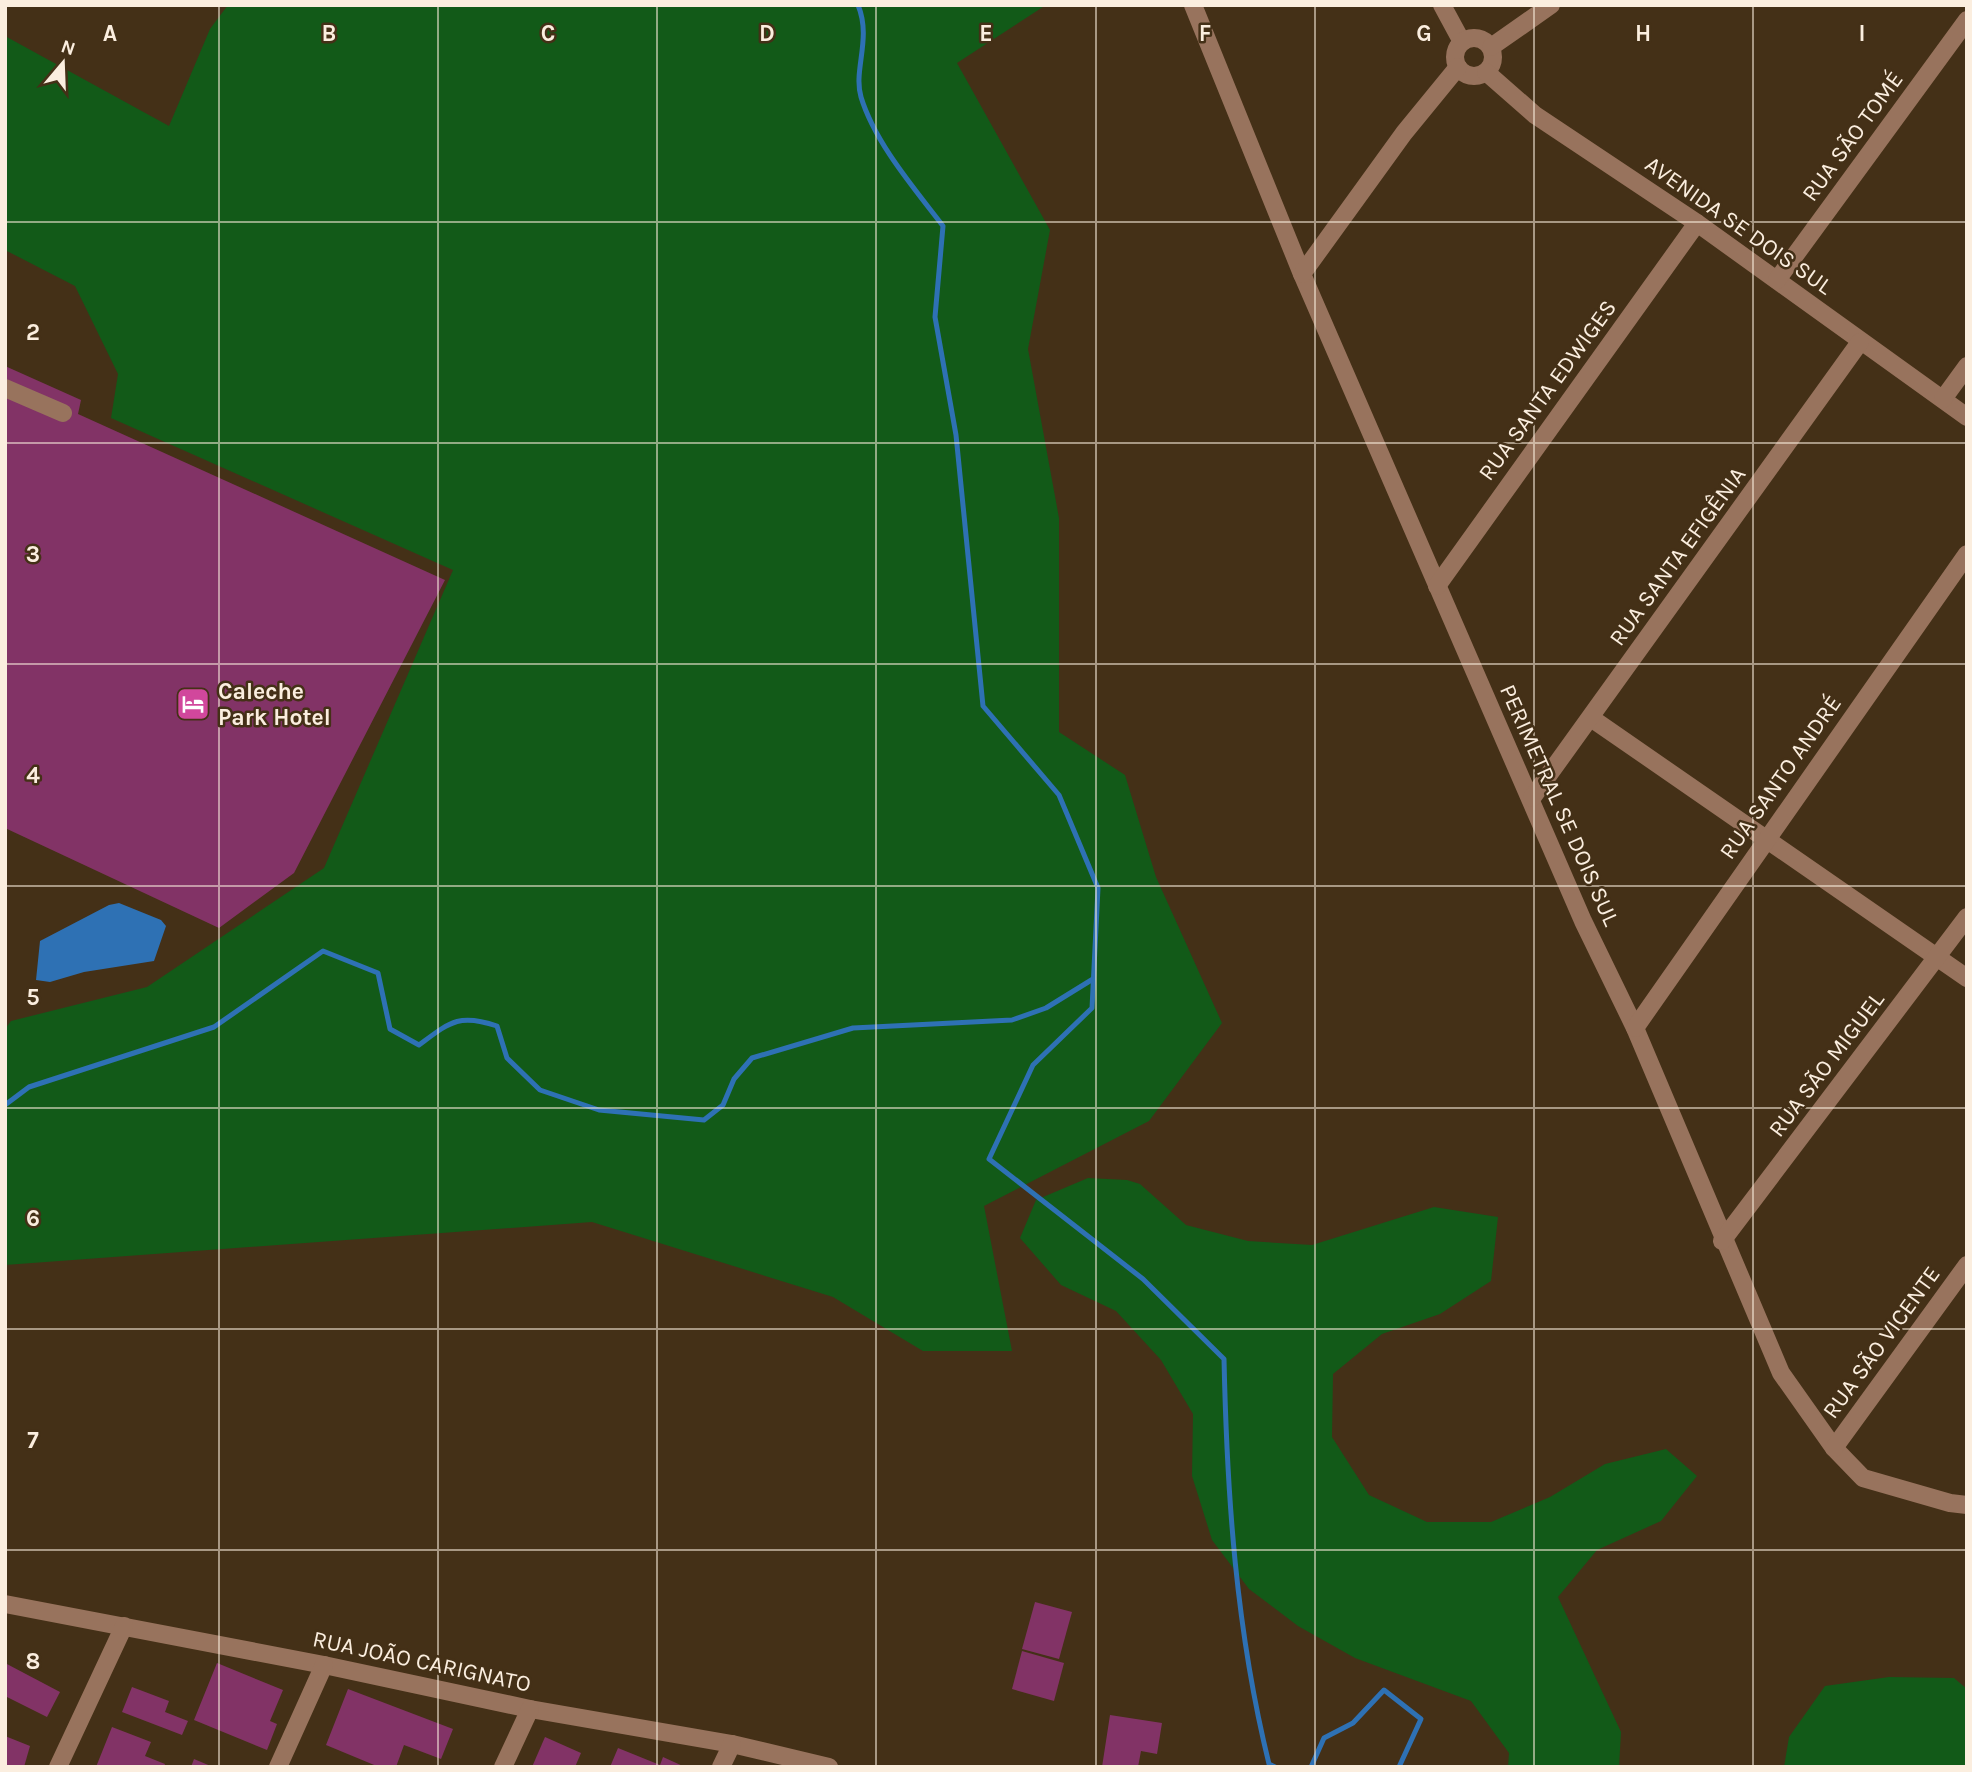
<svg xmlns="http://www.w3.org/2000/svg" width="1972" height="1772" viewBox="0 0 1972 1772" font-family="Karla,sans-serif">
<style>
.green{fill:#125a18}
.water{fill:#2e71b4}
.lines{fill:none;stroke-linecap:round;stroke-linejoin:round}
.stream{stroke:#2e71b4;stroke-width:5}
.building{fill:#823366}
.minor{stroke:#98735d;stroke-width:18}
.grid{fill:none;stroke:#fbeedf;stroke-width:2;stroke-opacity:0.55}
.labels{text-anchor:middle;stroke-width:5;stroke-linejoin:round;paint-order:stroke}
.street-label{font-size:23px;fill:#fbeedf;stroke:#443017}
.poi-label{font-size:23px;font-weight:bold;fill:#fbeedf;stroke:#443017;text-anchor:start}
.grid-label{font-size:23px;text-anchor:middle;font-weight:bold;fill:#fbeedf;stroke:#443017;stroke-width:5;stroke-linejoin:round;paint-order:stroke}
</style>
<rect width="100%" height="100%" fill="#443017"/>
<g class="green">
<path d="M228 5H1046L957 63 1050 230 1028 349 1059 518V732L1125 775 1156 877 1222 1023 1149 1121 984 1206 1012 1351H923L833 1297 592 1222 5 1265V1029L11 1021 147 987 324 868 453 570 111 418 118 374 75 286 5 250V36L169 126 210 29Z"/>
<path d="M1088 1178 1127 1180 1140 1184 1186 1225 1248 1241 1312 1245 1434 1207 1498 1217 1491 1281 1440 1314 1382 1334 1333 1374 1332 1437 1369 1495 1427 1522H1491L1550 1497 1605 1464 1666 1449 1697 1476 1661 1521 1597 1550 1558 1597 1621 1732 1619 1767H1508L1509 1753 1471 1701 1355 1658 1298 1626 1249 1589 1212 1540 1192 1476 1193 1414 1161 1360 1116 1311 1061 1285 1020 1238 1036 1200Z"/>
<path d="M1889 1677 1954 1678 1967 1689V1767H1784L1789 1737 1825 1686Z"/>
</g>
<path class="water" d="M119 903 161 920 166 926 154 961 84 972 50 982 36 980 40 941 109 905Z"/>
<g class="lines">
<g class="stream">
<path d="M858 5C872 39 853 70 861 97 875 143 914 188 943 226L935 317 956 435 983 706 1059 795 1098 888 1092 1008 1033 1065 989 1159 1143 1279 1224 1359C1227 1496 1236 1630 1269 1764L1275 1767"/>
<path d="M5 1105 29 1087 214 1027 323 951 378 973 390 1029 419 1045C450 1022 459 1013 497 1026L507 1058 540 1090 599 1110 704 1120 723 1105 734 1079 752 1058 853 1028 1012 1020 1046 1008 1093 979"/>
<path d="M1311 1767 1324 1738 1353 1723 1384 1690 1421 1719 1399 1767"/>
</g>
</g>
<g class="building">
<path d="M5 366 81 400 78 414 445 580 294 873 219 928 5 828Z"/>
<path d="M1035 1602 1072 1612 1059 1659 1022 1649Z"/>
<path d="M1022 1651 1064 1663 1054 1701 1012 1689Z"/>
<path d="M5 1663 60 1692 47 1717 5 1696Z"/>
<path d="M217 1663 283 1690 270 1721 277 1724 267 1750 194 1720Z"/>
<path d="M132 1687 169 1701 165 1712 188 1721 182 1735 122 1712Z"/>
<path d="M348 1689 453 1729 441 1759 404 1745 396 1767H379L326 1745Z"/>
<path d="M1110 1715 1162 1723 1157 1754 1141 1751 1138 1767H1102Z"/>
<path d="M112 1727 151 1742 145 1756 165 1764 164 1767H96Z"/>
<path d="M5 1736 30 1746 24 1767 5 1765Z"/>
<path d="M545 1737 581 1753 575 1767H532Z"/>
<path d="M618 1748 660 1765 663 1757 685 1767H610Z"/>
<path d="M194 1759 213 1767H191Z"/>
</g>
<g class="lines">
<g class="minor">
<path d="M1193 5 1302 274 1583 921 1635 1028 1781 1373 1834 1448 1863 1478 1950 1503 1967 1505"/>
<path d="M1442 5 1462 42"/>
<circle cx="1474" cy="57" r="19"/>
<path d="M1491 47 1551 5"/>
<path d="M1486 72 1535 115 1697 223 1967 417"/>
<path d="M1302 274 1404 133 1458 67"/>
<path d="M1777 280 1967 20"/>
<path d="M5 388 63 413"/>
<path d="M1943 399 1967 366"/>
<path d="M1437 586 1697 223"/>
<path d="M1591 718 1967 978"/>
<path d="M1532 798 1860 342"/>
<path d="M1635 1028 1967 554"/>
<path d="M1722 1241 1967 917"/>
<path d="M1834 1448 1967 1265"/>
<path d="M5 1604 324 1665 530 1709 732 1744 829 1767"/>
<path d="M58 1767 124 1626"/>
<path d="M278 1767 324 1665"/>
<path d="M503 1767 530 1709"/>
<path d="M721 1767 732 1744"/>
</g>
</g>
<path class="grid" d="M219 5V1767M438 5V1767M657 5V1767M876 5V1767M1096 5V1767M1315 5V1767M1534 5V1767M1753 5V1767M5 222H1967M5 443H1967M5 664H1967M5 886H1967M5 1108H1967M5 1329H1967M5 1550H1967"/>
<defs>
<symbol id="hotel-square" viewBox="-11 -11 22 22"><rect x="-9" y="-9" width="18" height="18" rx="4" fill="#d1479c" stroke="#443017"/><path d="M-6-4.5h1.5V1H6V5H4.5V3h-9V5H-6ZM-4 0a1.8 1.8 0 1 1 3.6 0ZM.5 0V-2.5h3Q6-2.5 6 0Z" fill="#fff"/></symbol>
</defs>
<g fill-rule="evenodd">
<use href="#hotel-square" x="174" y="685" width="38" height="38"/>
</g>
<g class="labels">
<g class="street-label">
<text transform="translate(1852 136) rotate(-54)" y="8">RUA SÃO TOMÉ</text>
<text transform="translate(1739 225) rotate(35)" y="8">AVENIDA SE DOIS SUL</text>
<text transform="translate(1547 390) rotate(-54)" y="8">RUA SANTA EDWIGES</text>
<text transform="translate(1677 556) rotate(-54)" y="8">RUA SANTA EFIGÊNIA</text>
<text transform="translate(1780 777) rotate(-55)" y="8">RUA SANTO ANDRÉ</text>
<text transform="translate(1560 805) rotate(66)" y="8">PERIMETRAL SE DOIS SUL</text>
<text transform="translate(1826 1064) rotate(-53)" y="8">RUA SÃO MIGUEL</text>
<text transform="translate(1881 1342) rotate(-54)" y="8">RUA SÃO VICENTE</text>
<text transform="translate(422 1661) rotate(12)" y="8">RUA JOÃO CARIGNATO</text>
</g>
<g class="poi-label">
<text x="218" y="699">Caleche<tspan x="218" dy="26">Park Hotel</tspan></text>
</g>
</g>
<g class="grid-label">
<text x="110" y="41">A</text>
<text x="329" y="41">B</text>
<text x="548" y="41">C</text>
<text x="767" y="41">D</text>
<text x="986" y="41">E</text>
<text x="1205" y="41">F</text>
<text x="1424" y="41">G</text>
<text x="1643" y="41">H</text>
<text x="1862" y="41">I</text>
<text x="33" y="340">2</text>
<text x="33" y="562">3</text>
<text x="33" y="783">4</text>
<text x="33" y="1005">5</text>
<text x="33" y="1226">6</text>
<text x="33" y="1448">7</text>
<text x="33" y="1669">8</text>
</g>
<rect width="1972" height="1772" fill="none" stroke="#fbeedf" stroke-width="14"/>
<g transform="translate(63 63) rotate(19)" stroke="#443017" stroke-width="5" paint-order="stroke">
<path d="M0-5L12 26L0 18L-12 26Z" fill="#fbeedf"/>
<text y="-10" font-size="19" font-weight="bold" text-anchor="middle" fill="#fbeedf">N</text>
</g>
</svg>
